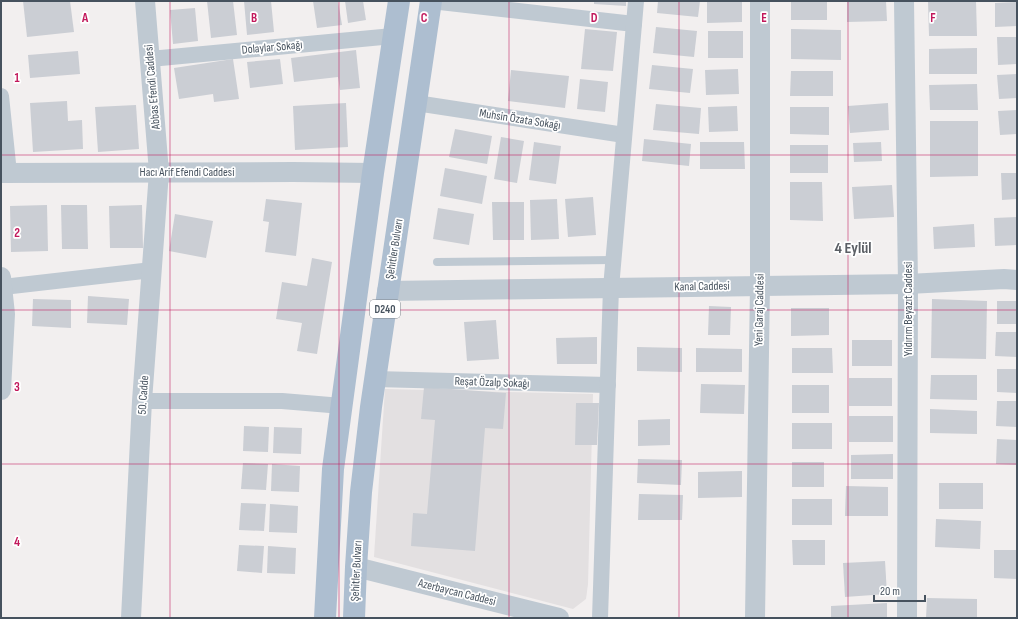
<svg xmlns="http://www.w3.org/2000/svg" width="1018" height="619" viewBox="0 0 1018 619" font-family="'Sofia Sans Condensed',sans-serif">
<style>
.education{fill:#e3e0e1}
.building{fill:#cbced4}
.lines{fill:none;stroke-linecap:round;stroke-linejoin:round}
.service{stroke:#bfc9d2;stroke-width:8}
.minor{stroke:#bfc9d2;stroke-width:16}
.tertiary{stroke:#bfc9d2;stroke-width:20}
.primary{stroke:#adbed0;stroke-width:22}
.grid{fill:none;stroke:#c2185b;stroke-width:1;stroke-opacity:0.55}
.labels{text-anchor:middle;stroke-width:3.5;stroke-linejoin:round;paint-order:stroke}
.shield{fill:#fff;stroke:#7e868e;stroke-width:1}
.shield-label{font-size:11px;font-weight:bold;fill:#46525e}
.street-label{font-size:12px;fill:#46525e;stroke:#fff}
.district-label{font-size:16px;font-weight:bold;fill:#5b5f65;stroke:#fff}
.grid-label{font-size:13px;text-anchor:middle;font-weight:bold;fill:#c2185b;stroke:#fff;stroke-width:3.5;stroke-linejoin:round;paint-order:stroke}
</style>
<rect width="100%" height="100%" fill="#f2efef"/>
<path class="education" d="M385 389 593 394 588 584 586 599 573 609 374 557Z"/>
<g class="building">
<path d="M23 1H70L74 32 27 37Z"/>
<path d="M207 1H233L237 35 211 38Z"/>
<path d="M244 1H271L274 32 247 35Z"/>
<path d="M313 1H338L342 25 317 28Z"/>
<path d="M345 1H363L366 20 348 23Z"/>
<path d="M594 1H626V6L594 4Z"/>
<path d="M658 1H700L698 17 657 13Z"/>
<path d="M707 1H742V22L707 23Z"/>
<rect x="791" y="1" width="36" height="19"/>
<path d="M847 1H886L887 21 847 22Z"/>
<path d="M928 1H976L977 36H929Z"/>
<path d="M1017 2V26L995 27V3Z"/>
<path d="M195 8 198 41 173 44 170 10Z"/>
<path d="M656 27 697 31 694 57 653 53Z"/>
<path d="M585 29 617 32 613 71 581 69Z"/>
<path d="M791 29 841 30V60L791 59Z"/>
<rect x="708" y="31" width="35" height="27"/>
<path d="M997 37H1017V64L998 65Z"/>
<path d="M977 48V74H929V49Z"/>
<path d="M356 50 360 88 340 90 338 77 294 82 291 58Z"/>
<path d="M78 51 80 74 30 78 28 55Z"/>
<path d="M233 59 239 99 214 102 213 94 179 99 174 68Z"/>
<path d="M280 59 283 84 250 88 247 62Z"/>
<path d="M652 65 693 69 690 93 649 89Z"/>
<path d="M738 69 739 94 706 95 705 70Z"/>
<path d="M511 70 569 76 565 108 508 101Z"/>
<path d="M791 71H833V96H790Z"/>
<path d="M1017 74V98L999 99 997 75Z"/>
<path d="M580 79 608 82 605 112 577 109Z"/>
<path d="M977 84 978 110H930L929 85Z"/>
<path d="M67 101 68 121 82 120 83 149 33 152 30 103Z"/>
<path d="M346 103 348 147 295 150 293 106Z"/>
<path d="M888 103 889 130 850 133 848 106Z"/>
<path d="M656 104 701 108 699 134 653 130Z"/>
<path d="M136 105 139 149 98 152 95 107Z"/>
<path d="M737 106 738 131 709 132 708 107Z"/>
<path d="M790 107H829V135L790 134Z"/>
<path d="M1017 110V134L1000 135 998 111Z"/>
<path d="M930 121H978V176L930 177Z"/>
<path d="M455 129 492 136 487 164 449 157Z"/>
<path d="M501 137 524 141 517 183 494 179Z"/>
<path d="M644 139 691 144 689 166 642 161Z"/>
<path d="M534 142 561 146 556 184 529 180Z"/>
<path d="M700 142H744L745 169H700Z"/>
<path d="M881 142 882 161 854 162 853 143Z"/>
<rect x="790" y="145" width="38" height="28"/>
<path d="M445 168 487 176 482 204 440 196Z"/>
<path d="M1001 173H1017V199L1002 200Z"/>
<path d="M790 182H822L823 221 790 220Z"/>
<path d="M892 185 894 217 854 219 852 187Z"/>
<path d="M593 197 596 235 568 237 565 199Z"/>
<path d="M266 199 302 203 296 256 265 252 269 222 263 221Z"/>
<path d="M557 199 559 239 531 240 530 200Z"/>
<path d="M492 202H524V240H493Z"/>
<path d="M47 205 48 251 11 252 10 206Z"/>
<path d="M61 205H87L88 249H62Z"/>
<path d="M142 205 143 248H110L109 206Z"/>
<path d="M438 208 474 214 469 245 433 239Z"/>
<path d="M175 214 213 221 206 258 169 251Z"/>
<path d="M1017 217V245L995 246 994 218Z"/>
<path d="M974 224 975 247 934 249 933 227Z"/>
<path d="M312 258 332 262 317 354 297 351 302 323 276 319 282 282 307 286Z"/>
<path d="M88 296 129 299 127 325 87 323Z"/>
<path d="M33 299 71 300V328L32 326Z"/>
<path d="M932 299 987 301 986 359 931 358Z"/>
<rect x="997" y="301" width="20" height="23"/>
<path d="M709 306 731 307 730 335H708Z"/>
<path d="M791 308H829V335L791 336Z"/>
<path d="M496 320 499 359 467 361 464 322Z"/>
<path d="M996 332H1017V357L995 356Z"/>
<path d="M597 337V364H557L556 338Z"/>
<rect x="852" y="340" width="40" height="26"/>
<path d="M637 347 682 348V372L637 371Z"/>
<path d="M696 348 742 349V372H696Z"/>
<path d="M792 348H832L833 373H792Z"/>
<path d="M997 369H1017V393L997 392Z"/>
<path d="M931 375H977V400L930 399Z"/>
<rect x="849" y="378" width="43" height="28"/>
<path d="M701 384 745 385 744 414 700 413Z"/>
<rect x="792" y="385" width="37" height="28"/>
<path d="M424 387 506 393 503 429 485 428 475 551 411 546 413 513 427 514 435 420 421 419Z"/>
<path d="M997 401H1017V427L996 426Z"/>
<path d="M576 403H599L597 445H575Z"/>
<path d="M930 409 977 411V434L930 433Z"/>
<rect x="849" y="416" width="44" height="26"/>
<path d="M670 419V445L638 446V420Z"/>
<rect x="792" y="423" width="40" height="26"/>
<path d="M244 426 269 427 268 452 243 451Z"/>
<path d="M274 427 302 428 301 454 273 453Z"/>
<path d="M997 439 1017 440V465L996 464Z"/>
<path d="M893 454V479H851V455Z"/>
<path d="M638 459 682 460 681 485 637 483Z"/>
<rect x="792" y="462" width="32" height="25"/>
<path d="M243 463 268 464 266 490 241 489Z"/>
<path d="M272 464 300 466 299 492 271 491Z"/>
<path d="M742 471V497L698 498V472Z"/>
<rect x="939" y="483" width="44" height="26"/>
<path d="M846 486 888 487V516H845Z"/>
<path d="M639 494 683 495 682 520H638Z"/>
<rect x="792" y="499" width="40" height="26"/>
<path d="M241 503 266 504 264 531 239 530Z"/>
<path d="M270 504 298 506 297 533 269 532Z"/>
<path d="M936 519 981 521 980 549 935 547Z"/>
<path d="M792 540H825V565H793Z"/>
<path d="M239 545 264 546 262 573 237 571Z"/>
<path d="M268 546 296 548 295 574 267 573Z"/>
<path d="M994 550H1017V579L994 578Z"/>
<path d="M885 561 887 594 845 597 843 563Z"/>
<path d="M927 598 977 599V618H926Z"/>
<path d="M887 603V618H831V606Z"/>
</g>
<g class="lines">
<path class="service" d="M437 262 613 260"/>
<g class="minor">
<path d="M431 1 634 24"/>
<path d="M150 59 393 36"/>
<path d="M1 96 9 173"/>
<path d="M416 103 624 135"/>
<path d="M3 287 152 270"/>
<path d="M375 379 608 385"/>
<path d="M142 401H282L342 406"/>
<path d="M600 618 611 288 636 1"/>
</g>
<g class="tertiary">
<path d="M904 1 908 284 907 618"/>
<path d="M1 173 293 172 373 173"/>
<path d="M1 277 5 314 1 390"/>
<path d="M387 291 908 284 1004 279 1017 280"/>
<path d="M356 567 559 618"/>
<path d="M131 618 142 401 159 172 145 1"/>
<path d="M755 618 760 285V1"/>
</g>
<g class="primary">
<path d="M325 618 333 469 373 173 399 1"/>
<path d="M354 618 356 567 361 492 371 407 431 1"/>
</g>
</g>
<path class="grid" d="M170 1V618M339 1V618M509 1V618M679 1V618M848 1V618M1 155H1017M1 310H1017M1 464H1017"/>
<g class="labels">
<rect class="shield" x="370" y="300" width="30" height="18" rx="3"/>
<g class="shield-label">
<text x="385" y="313">D240</text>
</g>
<g class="street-label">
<text transform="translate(272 47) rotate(-5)" y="4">Dolaylar Sokağı</text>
<text transform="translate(152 87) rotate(-95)" y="4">Abbas Efendi Caddesi</text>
<text transform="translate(520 119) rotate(9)" y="4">Muhsin Özata Sokağı</text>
<text x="187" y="176">Hacı Arif Efendi Caddesi</text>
<text transform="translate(394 249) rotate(-81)" y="4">Şehitler Bulvarı</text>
<text transform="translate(702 286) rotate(-1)" y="4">Kanal Caddesi</text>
<text transform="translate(908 309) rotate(-90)" y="4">Yıldırım Beyazıt Caddesi</text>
<text transform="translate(759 310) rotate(-89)" y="4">Yeni Garaj Caddesi</text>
<text transform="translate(492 382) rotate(2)" y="4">Reşat Özalp Sokağı</text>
<text transform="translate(143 395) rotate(-86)" y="4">50. Cadde</text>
<text transform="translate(356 571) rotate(-87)" y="4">Şehitler Bulvarı</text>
<text transform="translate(457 592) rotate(14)" y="4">Azerbaycan Caddesi</text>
</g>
<g class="district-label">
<text x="853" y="253">4 Eylül</text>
</g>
</g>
<g class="grid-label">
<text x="85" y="22">A</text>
<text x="254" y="22">B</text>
<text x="424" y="22">C</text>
<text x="594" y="22">D</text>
<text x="764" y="22">E</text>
<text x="933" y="22">F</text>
<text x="17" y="82">1</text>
<text x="17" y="237">2</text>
<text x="17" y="391">3</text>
<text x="17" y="546">4</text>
</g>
<rect width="1018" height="619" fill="none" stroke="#46525e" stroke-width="4"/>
<path d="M874 595v6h51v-6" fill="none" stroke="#46525e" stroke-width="2"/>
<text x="880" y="595" font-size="12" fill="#46525e" stroke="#ffffff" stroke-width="3" paint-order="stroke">20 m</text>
</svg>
